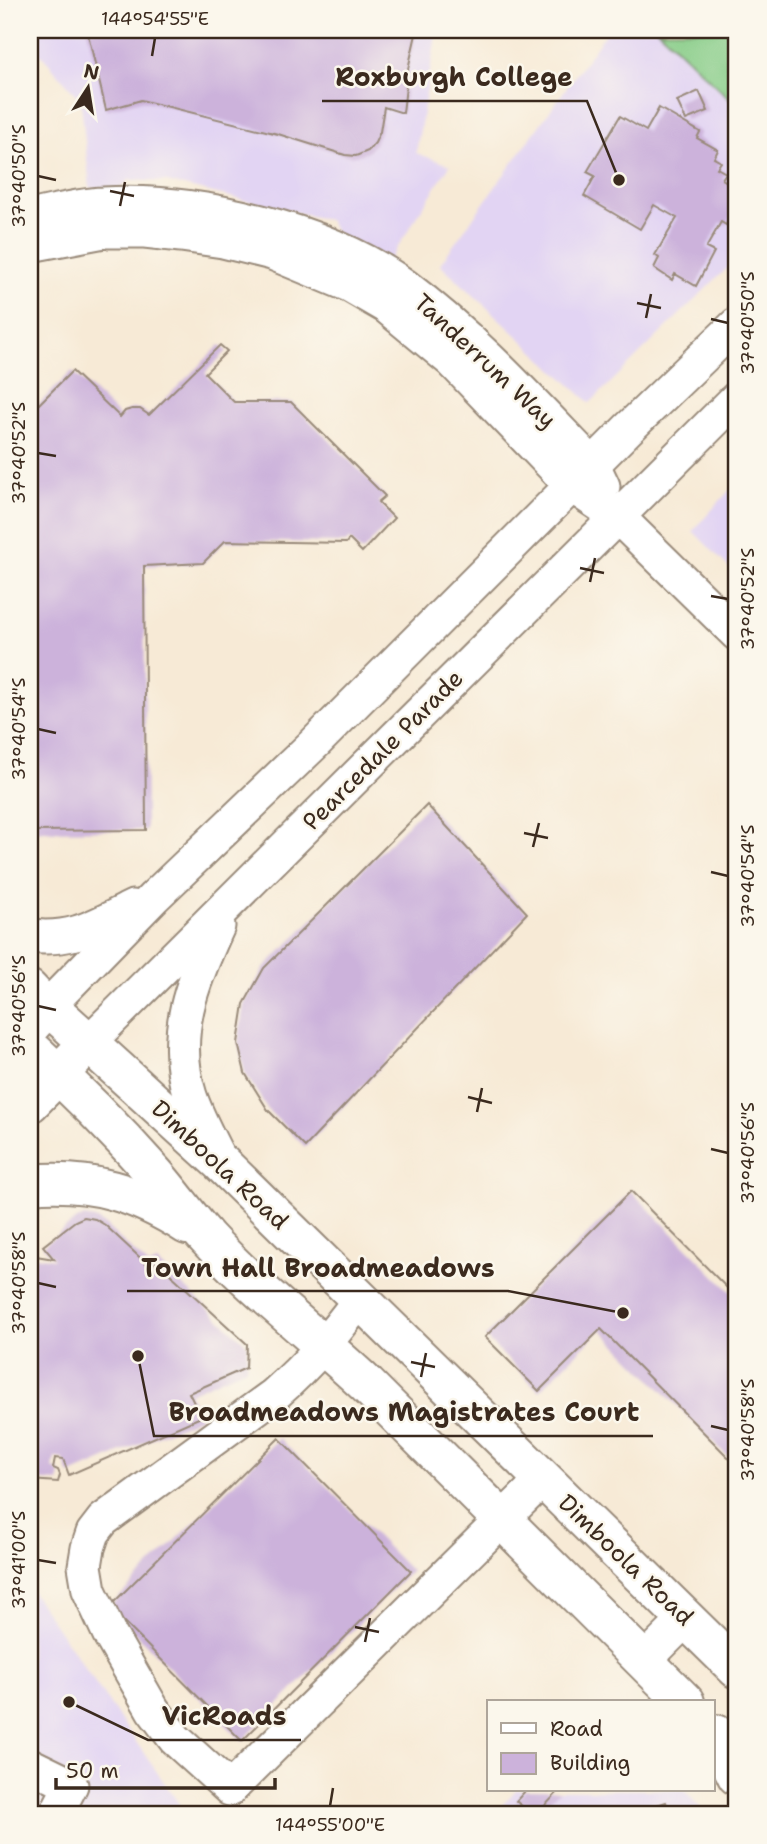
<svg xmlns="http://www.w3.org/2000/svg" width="767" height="1844" viewBox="0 0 767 1844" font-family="'Shantell Sans',sans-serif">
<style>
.built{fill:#e2d4f3}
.green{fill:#86cc87;stroke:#607b52;stroke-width:2}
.building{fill:#ccb2db}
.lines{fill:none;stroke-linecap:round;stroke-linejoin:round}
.minor-casing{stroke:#998a7a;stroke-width:37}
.major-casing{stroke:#998a7a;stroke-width:42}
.minor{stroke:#fff;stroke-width:33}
.major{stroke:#fff;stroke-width:38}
.ticks{fill:none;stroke:#3b2a1e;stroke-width:2.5}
.labels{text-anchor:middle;stroke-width:5;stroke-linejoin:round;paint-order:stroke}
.street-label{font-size:24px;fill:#3b2a1e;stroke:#fbf7ec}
.leader{fill:none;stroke:#3b2a1e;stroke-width:2.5}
.callout-dot{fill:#3b2a1e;stroke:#fbf7ec;stroke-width:2.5}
.callout-label{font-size:26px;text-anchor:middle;font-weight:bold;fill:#3b2a1e;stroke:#fbf7ec;stroke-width:5;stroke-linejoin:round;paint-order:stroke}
.neatline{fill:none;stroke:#3b2a1e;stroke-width:2.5}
.ticks-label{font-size:18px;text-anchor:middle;fill:#3b2a1e}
</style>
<rect width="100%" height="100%" fill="#fbf7ec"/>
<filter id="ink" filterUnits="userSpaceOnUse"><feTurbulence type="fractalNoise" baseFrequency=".0143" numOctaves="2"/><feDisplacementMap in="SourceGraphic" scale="14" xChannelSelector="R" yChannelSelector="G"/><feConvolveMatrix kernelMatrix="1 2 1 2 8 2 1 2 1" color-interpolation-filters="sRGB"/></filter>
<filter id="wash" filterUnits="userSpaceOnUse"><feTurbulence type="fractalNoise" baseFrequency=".00686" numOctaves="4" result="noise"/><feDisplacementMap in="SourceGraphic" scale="28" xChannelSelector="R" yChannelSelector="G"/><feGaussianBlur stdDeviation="1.57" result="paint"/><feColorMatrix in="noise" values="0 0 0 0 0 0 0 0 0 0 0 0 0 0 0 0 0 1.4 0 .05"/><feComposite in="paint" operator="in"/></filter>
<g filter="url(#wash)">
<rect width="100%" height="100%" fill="#f7ead6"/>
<g class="built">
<path d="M40 30H437L416 153 450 165 388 262 343 243 328 220 167 182 129 180 116 191 90 188 81 103 74 92 30 42Z"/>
<path d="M608 30H659L737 102V258L590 403 440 264Z"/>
<path d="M737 482V576L693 531Z"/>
<path d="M30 1589 186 1814H30Z"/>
<path d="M516 1790H684L706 1814H494Z"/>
</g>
<path class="green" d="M658 30H737V106Z"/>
<g id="blocks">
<g class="building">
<path d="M87 30H417L408 69 403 113 384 107 380 132 375 143 368 151 356 156 345 155 278 134 141 100 106 110Z"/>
<path d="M699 91 708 111 686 120 677 101Z"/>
<path d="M659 108 700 132 697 138 718 150 714 158 721 162 717 168 726 173 722 179 737 188V205L726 225 721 222 706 248 714 252 696 286 675 274 672 280 654 268 659 258 655 255 677 218 654 205 640 229 584 196 595 176 587 172 620 116 646 131Z"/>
<path d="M220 345 227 351 205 373 234 402H291L385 496 378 502 394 518 362 552 349 539 346 543 225 541 203 563 144 566 146 830 30 831V470L32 471 30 468V413L72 371 120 417 125 411 132 409H140L149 415Z"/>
<path d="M427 805 527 913 305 1147 268 1110 245 1073 238 1043 244 1004 264 968Z"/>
<path d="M631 1191 737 1298V1466L601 1329 539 1391 485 1337Z"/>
<path d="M84 1217 95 1219 105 1225 149 1266 157 1262 247 1344 246 1368 189 1393 201 1417 69 1475 63 1459 55 1458 53 1468 58 1470 60 1475 58 1482 30 1480V1255L54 1259 43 1246 75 1221Z"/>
<path d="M279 1438 411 1571 242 1741 109 1607Z"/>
<path d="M526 1790H560L537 1814H531L516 1801Z"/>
<path d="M666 1802 670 1814H630Z"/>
</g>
</g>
</g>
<g filter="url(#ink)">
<use href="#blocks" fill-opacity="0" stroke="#998a7a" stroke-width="2"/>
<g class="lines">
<defs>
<g id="minor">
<path d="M30 217C53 212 79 205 103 204 197 198 328 230 405 286 474 338 533 403 593 465L603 486"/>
<path d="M30 245 104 231H145L181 235 223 241 272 253 349 285 387 307 452 361 572 486 617 516 737 634"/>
<path d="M218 926C193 980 170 1035 190 1096 197 1117 209 1139 219 1159"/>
<path d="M30 936C73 941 95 926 133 907"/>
<path d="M30 987 48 1006 154 897 315 743 628 429 737 324"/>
<path d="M88 1043 737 398"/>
<path d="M360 1299C332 1337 310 1363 274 1395L103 1520 93 1533 88 1548 85 1566 89 1590 110 1635 153 1710 175 1739 230 1789 543 1479"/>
<path d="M644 1661 686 1619"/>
<path d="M30 1765 71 1785 56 1814"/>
</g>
<g id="major">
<path d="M30 1026 48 1006 220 1162 737 1669"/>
<path d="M30 1048C73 1087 114 1128 153 1172 172 1193 188 1217 207 1238 256 1291 314 1335 367 1385L685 1702"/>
<path d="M30 1103 75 1057"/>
<path d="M30 1184C90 1178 137 1193 187 1225"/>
<path d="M716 1734 737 1776"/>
</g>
</defs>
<use href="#minor" class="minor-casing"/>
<use href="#major" class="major-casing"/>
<use href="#minor" class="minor"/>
<use href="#major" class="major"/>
</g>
</g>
<path class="ticks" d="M152 56 155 38M38 176 56 180M110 191 134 196M120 206 125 182M637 303 661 308M646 318 651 294M711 319 728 323M38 453 56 456M580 568 604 573M590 582 595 558M711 596 728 599M38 729 56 733M524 833 548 838M533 847 539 823M711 872 728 876M38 1006 56 1010M468 1097 492 1103M477 1112 482 1088M711 1149 728 1153M38 1283 56 1287M411 1362 435 1367M421 1377 426 1353M711 1426 728 1430M38 1560 56 1563M355 1627 379 1632M365 1642 370 1618M330 1806 333 1788"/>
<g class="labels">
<g class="street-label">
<text transform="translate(485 361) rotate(43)" y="8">Tanderrum Way</text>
<text transform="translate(383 750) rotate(-45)" y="8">Pearcedale Parade</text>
<text transform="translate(220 1165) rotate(43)" y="8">Dimboola Road</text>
<text transform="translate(626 1560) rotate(44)" y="8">Dimboola Road</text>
</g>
</g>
<path class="leader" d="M619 180L587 101H322M623 1313L508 1291H127M138 1356L154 1436H653M69 1702L148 1740H301"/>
<g class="callout-dot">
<circle cx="619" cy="180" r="7"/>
<circle cx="623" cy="1313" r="7"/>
<circle cx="138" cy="1356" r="7"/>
<circle cx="69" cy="1702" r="7"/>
</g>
<g class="callout-label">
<text x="454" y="86">Roxburgh College</text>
<text x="318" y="1277">Town Hall Broadmeadows</text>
<text x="404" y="1421">Broadmeadows Magistrates Court</text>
<text x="224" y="1725">VicRoads</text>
</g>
<rect width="767" height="1844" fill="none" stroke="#fbf7ec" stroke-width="77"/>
<rect x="487" y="1700" width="228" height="91" fill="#fbf7ec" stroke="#aea59a" stroke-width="2"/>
<rect x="501" y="1723" width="35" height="10" fill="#ffffff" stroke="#aea59a" stroke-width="2"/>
<text x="550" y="1736" font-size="21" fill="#3b2a1e">Road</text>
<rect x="501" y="1753" width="35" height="21" fill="#ccb2db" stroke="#aea59a" stroke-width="2"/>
<text x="550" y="1770" font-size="21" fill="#3b2a1e">Building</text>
<g transform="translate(88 88) rotate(12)" stroke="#fbf7ec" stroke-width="5" paint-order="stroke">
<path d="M0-5L12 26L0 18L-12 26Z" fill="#3b2a1e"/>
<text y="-10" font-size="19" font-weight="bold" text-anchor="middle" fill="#3b2a1e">N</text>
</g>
<path d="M56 1778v10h219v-10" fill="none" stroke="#3b2a1e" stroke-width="3.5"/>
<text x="66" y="1778" font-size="21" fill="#3b2a1e" stroke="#fbf7ec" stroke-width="5" paint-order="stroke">50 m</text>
<rect x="38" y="38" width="690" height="1768" class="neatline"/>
<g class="ticks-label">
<text x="155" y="25">144°54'55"E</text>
<text transform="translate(19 176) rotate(-90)" y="6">37°40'50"S</text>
<text transform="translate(748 323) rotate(-90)" y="6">37°40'50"S</text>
<text transform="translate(19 453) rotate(-90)" y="6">37°40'52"S</text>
<text transform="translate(748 599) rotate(-90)" y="6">37°40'52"S</text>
<text transform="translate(19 729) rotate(-90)" y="6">37°40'54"S</text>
<text transform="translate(748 876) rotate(-90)" y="6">37°40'54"S</text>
<text transform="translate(19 1006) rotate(-90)" y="6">37°40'56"S</text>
<text transform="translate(748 1153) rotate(-90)" y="6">37°40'56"S</text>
<text transform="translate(19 1283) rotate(-90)" y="6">37°40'58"S</text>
<text transform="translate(748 1430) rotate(-90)" y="6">37°40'58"S</text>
<text transform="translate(19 1560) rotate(-90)" y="6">37°41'00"S</text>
<text x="330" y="1831">144°55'00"E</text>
</g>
</svg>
